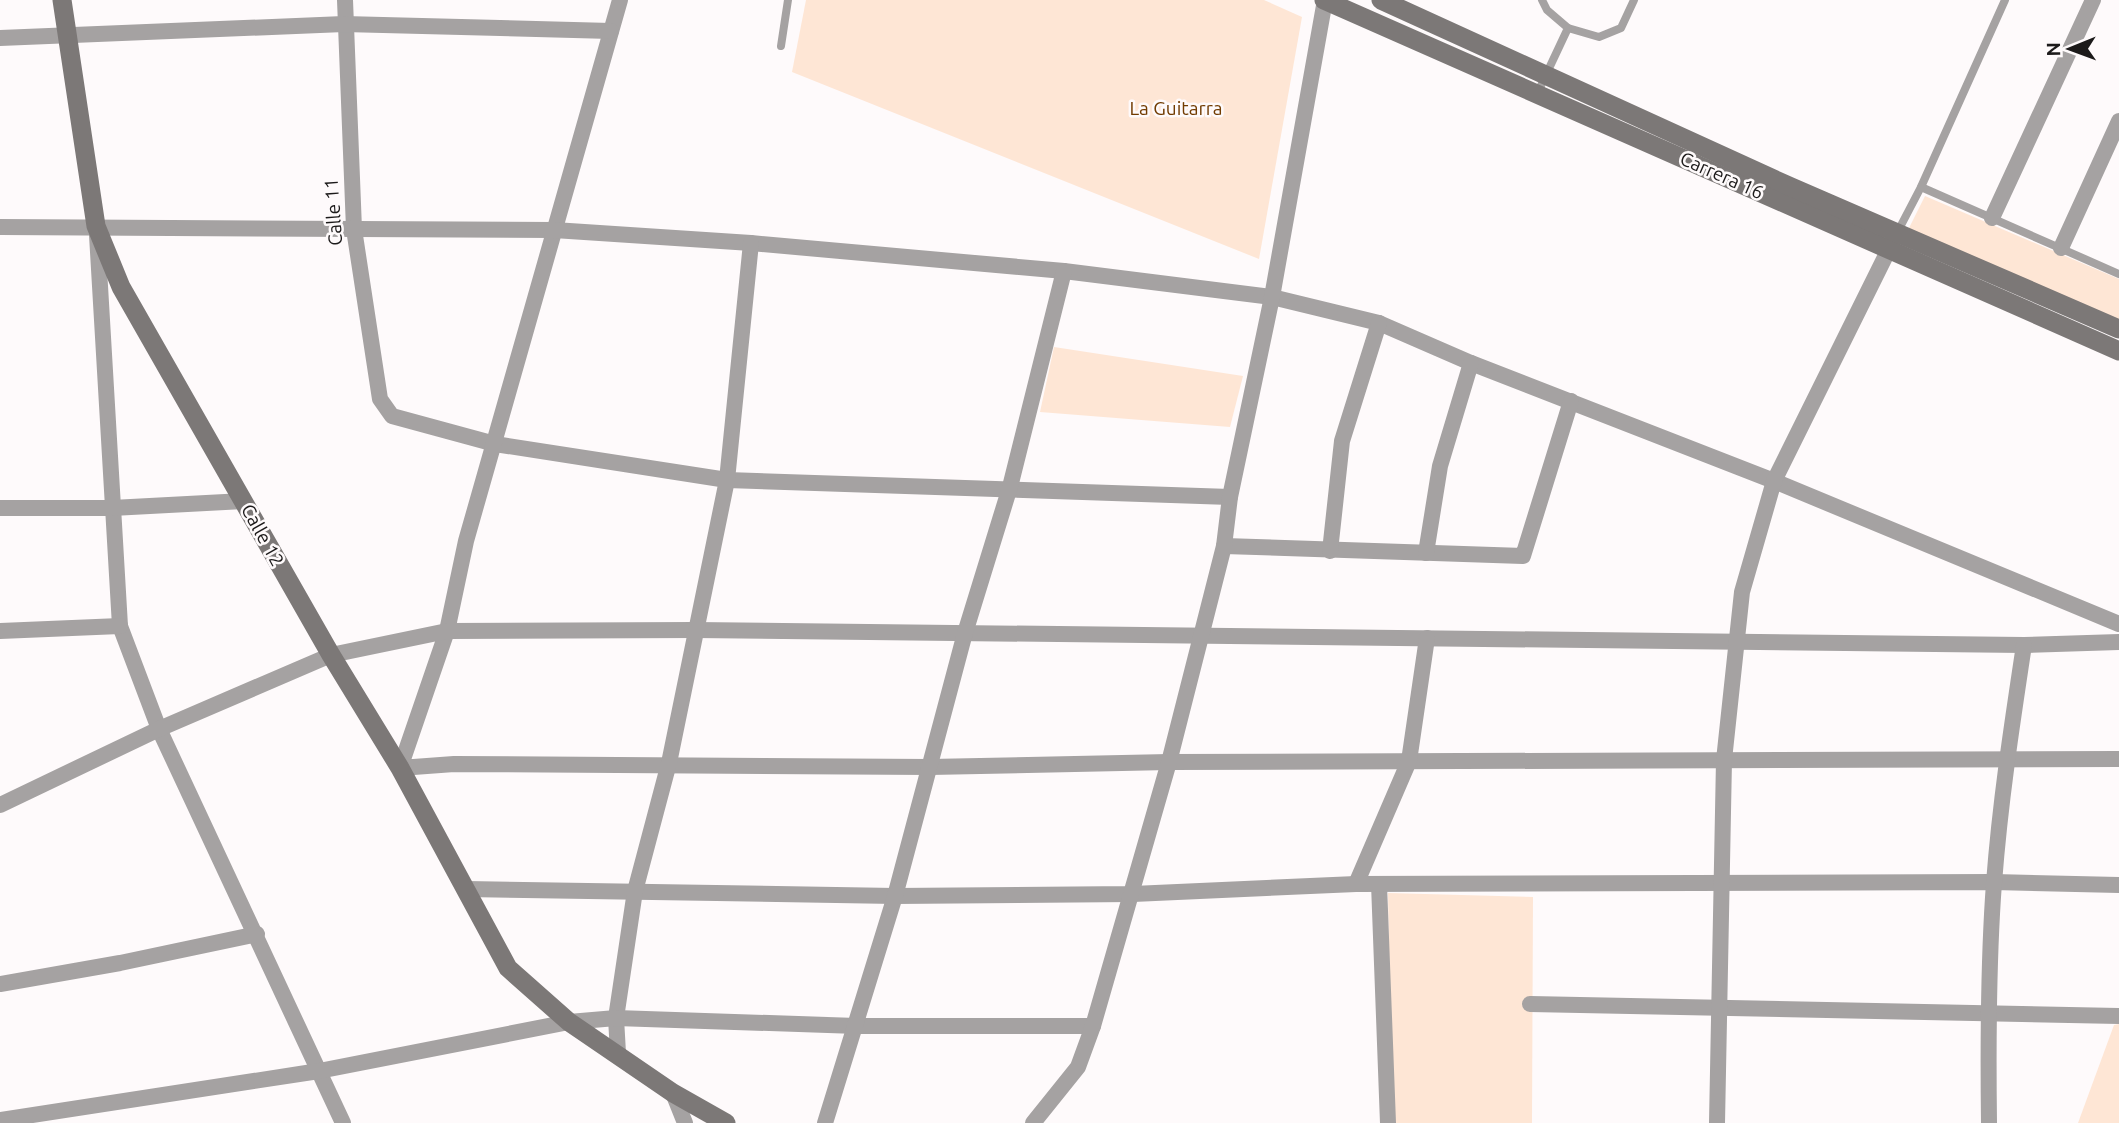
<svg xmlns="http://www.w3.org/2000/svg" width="2119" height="1123" viewBox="0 0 2119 1123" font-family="Ubuntu,sans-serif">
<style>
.green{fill:#fee6d5}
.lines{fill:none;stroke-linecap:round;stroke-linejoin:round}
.service{stroke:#a5a2a2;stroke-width:8}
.minor{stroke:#a5a2a2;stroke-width:16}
.secondary{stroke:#7c7877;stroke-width:19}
.labels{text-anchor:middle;stroke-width:5;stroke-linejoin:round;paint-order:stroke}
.park-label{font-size:19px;fill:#713b00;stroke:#fefafb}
.street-label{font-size:19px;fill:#1c1a1a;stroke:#fefafb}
</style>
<rect width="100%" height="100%" fill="#fefafb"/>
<g class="green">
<path d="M806 0H1264L1302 17 1259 259 792 72Z"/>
<path d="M1925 196 2119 279V322L1908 230Z"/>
<path d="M1054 347 1243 376 1230 427 1040 412Z"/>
<path d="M1388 893 1533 897 1532 1123H1392Z"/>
<path d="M2119 1024V1123H2078L2114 1025Z"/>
</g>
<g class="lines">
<g class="service">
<path d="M1568 28 1599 37 1621 28 1634 0"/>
<path d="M781 46 788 0"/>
<path d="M1537 94 1568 28 1547 10 1542 0"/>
<path d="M1921 187 2119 274"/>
<path d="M1897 233 1921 187 2005 0"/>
</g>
<g class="minor">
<path d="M345 0 354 229 380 399 392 416 495 444 727 480 1230 497"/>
<path d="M620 0 466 541 447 631 400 768 454 764 930 767 1169 762 2119 759"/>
<path d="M0 38 344 24 611 31"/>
<path d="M1992 218 2093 0"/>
<path d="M0 227 554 230 751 243 1064 271 1272 297 1379 323 1471 363 1774 481 2119 624"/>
<path d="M97 235 120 626 159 729 343 1123"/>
<path d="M2061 248 2119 121"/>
<path d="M0 508H112L244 501"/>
<path d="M1224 546 1523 556 1571 401"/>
<path d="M1330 551 1342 441 1379 323"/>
<path d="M1426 553 1440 466 1471 363"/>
<path d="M0 631 120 626"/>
<path d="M0 805 159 729 331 655 447 631 695 630 2024 645 2119 642"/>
<path d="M1356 884 1409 761 1427 638"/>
<path d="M1379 884 1388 1123"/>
<path d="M466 889 895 896 1133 894 1356 884 1994 882 2119 885"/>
<path d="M0 984 120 963 257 934"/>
<path d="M1530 1004 2119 1016"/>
<path d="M618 1053 616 1018 635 891 669 763 727 480 751 243"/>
<path d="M673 1093 685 1123"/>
<path d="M0 1120 319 1071 569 1022 616 1018 857 1026H1093"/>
<path d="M825 1123 895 896 965 633 1010 487 1064 271"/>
<path d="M1033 1123 1078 1067 1093 1026 1169 762 1224 546 1230 497 1272 297 1325 0"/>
<path d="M1717 1123 1724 760 1742 592 1774 481 1894 239"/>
<path d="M1989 1123C1988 1043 1988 963 1994 883 2000 803 2012 724 2024 645"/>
</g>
<g class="secondary">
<path d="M62 0 96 226 121 287 331 655 400 768 508 968 569 1022 673 1093 726 1123"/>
<path d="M1324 0 2119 351"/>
<path d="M1381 0 1791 187 2119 329"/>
</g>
</g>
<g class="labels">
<g class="park-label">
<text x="1176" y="115">La Guitarra</text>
</g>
<g class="street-label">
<text transform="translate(1722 175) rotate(24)" y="7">Carrera 16</text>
<text transform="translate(333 212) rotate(-94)" y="7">Calle 11</text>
<text transform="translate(263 535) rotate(61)" y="7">Calle 12</text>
</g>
</g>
<g transform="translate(2070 49) rotate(269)" stroke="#fefafb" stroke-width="5" paint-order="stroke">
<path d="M0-5L12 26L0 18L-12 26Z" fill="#1c1a1a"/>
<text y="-10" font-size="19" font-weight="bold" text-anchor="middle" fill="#1c1a1a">N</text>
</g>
</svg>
